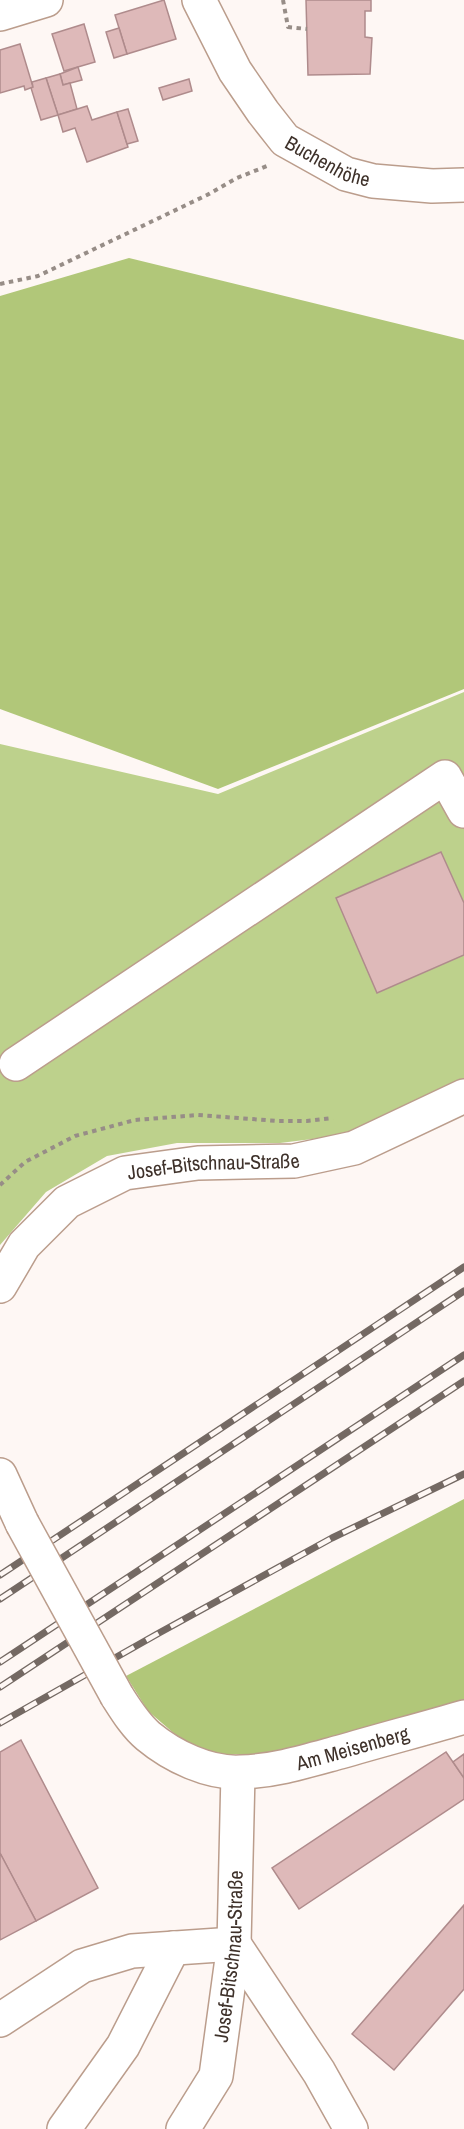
<svg xmlns="http://www.w3.org/2000/svg" width="464" height="2129" viewBox="0 0 464 2129" font-family="'Archivo Narrow',sans-serif">
<style>
.green{fill:#bdd18c}
.forest{fill:#b1c779}
.building{fill:#deb9b9;stroke:#af8b8c;stroke-width:1.5}
.lines{fill:none;stroke-linecap:round;stroke-linejoin:round}
.minor-casing{stroke:#bb9d8c;stroke-width:36}
.path{stroke:#978d87;stroke-width:4;stroke-dasharray:4.5 4.5;stroke-linecap:butt}
.minor{stroke:#fff;stroke-width:33}
.rail-casing{stroke:#746963;stroke-width:7}
.rail{stroke:#fef7f4;stroke-width:4.5;stroke-dasharray:14;stroke-linecap:butt}
.minor-bridge-casing{stroke:#bb9d8c;stroke-width:36;stroke-linecap:butt}
.minor-bridge{stroke:#fff;stroke-width:33}
.labels{text-anchor:middle;stroke-width:6;stroke-linejoin:round;paint-order:stroke}
.street-label{font-size:20px;fill:#3e312a;stroke:#fef7f4}
</style>
<rect width="100%" height="100%" fill="#fef7f4"/>
<path class="green" d="M464 692V1083L353 1134 280 1143H177L107 1156 46 1192 0 1245V744L218 794Z"/>
<g class="forest">
<path d="M129 258 464 340V689L218 789 0 709V296Z"/>
<path d="M464 1499V1708L279 1755 215 1754 184 1742 148 1711 126 1676Z"/>
</g>
<g class="building">
<path d="M164 0 176 39 127 54 115 15Z"/>
<path d="M306 0H371V11H365V37L372 38 370 74 308 75Z"/>
<path d="M84 24 95 62 64 71 52 34Z"/>
<path d="M119 28 127 54 114 58 106 32Z"/>
<path d="M20 44 33 87 25 90 24 86 0 93V50Z"/>
<path d="M78 67 82 80 63 85 60 74Z"/>
<path d="M60 74 63 85 70 83 77 109 58 115 46 78Z"/>
<path d="M46 78 58 115 41 120 31 88 33 87 32 82Z"/>
<path d="M189 79 192 91 163 100 159 88Z"/>
<path d="M87 106 92 120 117 112 128 147 87 162 75 128 63 132 58 115Z"/>
<path d="M128 109 138 141 127 144 117 112Z"/>
<path d="M441 852 464 903V955L377 993 336 898Z"/>
<path d="M21 1740 98 1888 36 1921 0 1853V1752Z"/>
<path d="M446 1752 464 1778V1799L299 1909 272 1868Z"/>
<path d="M464 1754V1778L453 1762Z"/>
<path d="M0 1853 36 1921 0 1940Z"/>
<path d="M464 1905V1989L394 2070 352 2034Z"/>
</g>
<g class="lines">
<defs>
<g id="minor">
<path id="s1" d="M199 0 235 71 263 112 285 140 346 174 373 181 432 186 464 185"/>
<path d="M0 14 46 0"/>
<path d="M16 1064 445 777 464 811"/>
<path id="s2" d="M0 1286 24 1245 67 1202 125 1173 198 1163 294 1161 354 1148 464 1096"/>
<path d="M0 1475 22 1523"/>
<path id="s3" d="M117 1696C126 1710 135 1725 148 1736 172 1756 209 1774 241 1772 275 1771 307 1761 340 1752 381 1740 423 1729 464 1717"/>
<path d="M0 2020 82 1966 132 1951 234 1944 319 2072 351 2129"/>
<path d="M64 2129 123 2046 173 1948"/>
<path id="s4" d="M183 2129 216 2076 234 1944 238 1773"/>
</g>
</defs>
<use href="#minor" class="minor-casing"/>
<g class="path">
<path d="M283 0 288 27 307 29"/>
<path d="M0 284 38 276 207 195 237 178 267 166"/>
<path d="M0 1185 25 1162 75 1136 135 1120 198 1115 278 1121H307L333 1118"/>
</g>
<use href="#minor" class="minor"/>
<defs>
<g id="rail">
<path d="M0 1575 464 1267"/>
<path d="M0 1599 464 1291"/>
<path d="M0 1662 464 1355"/>
<path d="M0 1687 464 1381"/>
<path d="M0 1723 159 1633 332 1538 464 1474"/>
</g>
</defs>
<use href="#rail" class="rail-casing"/>
<use href="#rail" class="rail"/>
<defs>
<path id="minor-bridge" d="M22 1523 117 1696"/>
</defs>
<use href="#minor-bridge" class="minor-bridge-casing"/>
<use href="#minor-bridge" class="minor-bridge"/>
</g>
<g class="labels">
<g class="street-label">
<text dy="7" stroke="none"><textPath href="#s1" startOffset="213">Buchenhöhe</textPath></text>
<text dy="7" stroke="none"><textPath href="#s2" startOffset="262">Josef-Bitschnau-Straße</textPath></text>
<text dy="7" stroke="none"><textPath href="#s3" startOffset="267">Am Meisenberg</textPath></text>
<text dy="7" stroke="none"><textPath href="#s4" startOffset="183">Josef-Bitschnau-Straße</textPath></text>
</g>
</g>
</svg>
